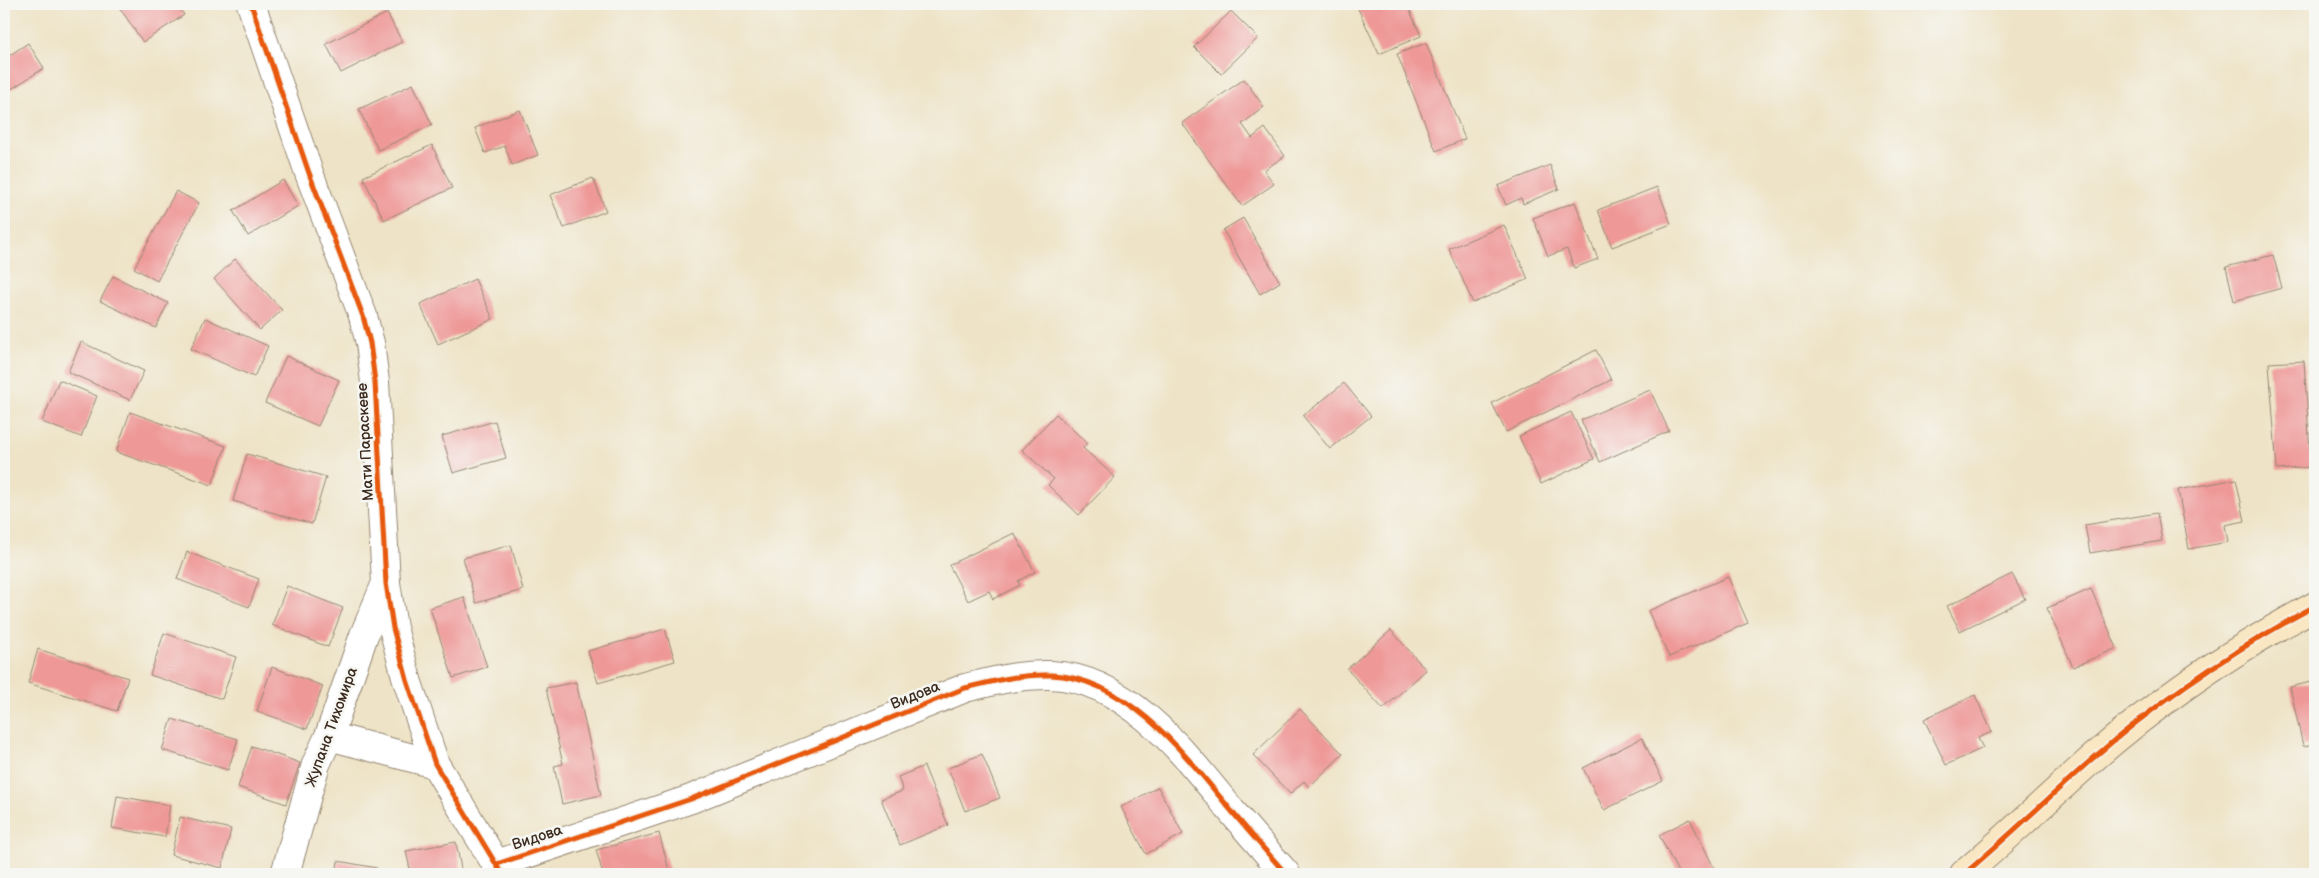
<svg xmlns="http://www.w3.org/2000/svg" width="2319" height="878" viewBox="0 0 2319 878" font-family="'Balsamiq Sans',sans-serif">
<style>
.building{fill:#ee9897}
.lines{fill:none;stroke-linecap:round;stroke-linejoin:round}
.street-casing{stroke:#948672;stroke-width:30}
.secondary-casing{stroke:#948672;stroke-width:30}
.street{stroke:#fff;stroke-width:28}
.secondary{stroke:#f9e7c3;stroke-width:28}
.cycleway-casing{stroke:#f6f6f2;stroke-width:8}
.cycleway{stroke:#e8590c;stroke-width:5}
.labels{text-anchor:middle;stroke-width:5;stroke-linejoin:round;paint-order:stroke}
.street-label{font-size:15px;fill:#3b2a1e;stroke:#f6f6f2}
</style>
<rect width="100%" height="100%" fill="#f6f6f2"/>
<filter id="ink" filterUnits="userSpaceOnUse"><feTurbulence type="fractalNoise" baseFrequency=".02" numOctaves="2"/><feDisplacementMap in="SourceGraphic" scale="10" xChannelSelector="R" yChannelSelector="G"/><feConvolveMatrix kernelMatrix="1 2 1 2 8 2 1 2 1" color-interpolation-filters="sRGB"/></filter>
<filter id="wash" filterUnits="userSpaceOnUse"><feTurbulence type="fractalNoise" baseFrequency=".0096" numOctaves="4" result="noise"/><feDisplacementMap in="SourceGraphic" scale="20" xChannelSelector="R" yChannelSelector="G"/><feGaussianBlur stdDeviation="1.12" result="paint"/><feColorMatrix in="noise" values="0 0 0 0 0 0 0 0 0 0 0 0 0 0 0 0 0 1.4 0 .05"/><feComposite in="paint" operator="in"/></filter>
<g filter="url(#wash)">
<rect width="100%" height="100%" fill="#eee3c6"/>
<g id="blocks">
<g class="building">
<path d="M117 4H177L184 15 143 42Z"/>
<path d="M1356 4H1407L1421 36 1379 54Z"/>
<path d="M1231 11 1258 38 1221 74 1194 47Z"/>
<path d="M387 13 402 42 341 73 326 44Z"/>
<path d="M28 43 44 68 10 90 4 81V59Z"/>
<path d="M1426 43 1465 139 1436 151 1397 54Z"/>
<path d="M1244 79 1264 107 1242 124 1252 138 1265 128 1285 156 1264 170 1274 184 1242 206 1182 123Z"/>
<path d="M413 84 432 125 378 150 359 109Z"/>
<path d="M520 110 538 155 512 165 505 146 485 153 475 128Z"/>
<path d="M432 145 452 188 384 220 363 177Z"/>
<path d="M1550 165 1559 189 1523 204 1521 198 1506 205 1498 186Z"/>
<path d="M593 178 606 211 564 228 550 195Z"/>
<path d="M283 180 298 206 248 236 233 211Z"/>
<path d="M1657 187 1671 224 1612 247 1598 210Z"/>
<path d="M176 191 199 203 157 281 134 268Z"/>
<path d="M1575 202 1598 259 1574 268 1567 249 1548 256 1533 218Z"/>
<path d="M1243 218 1280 282 1260 294 1223 230Z"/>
<path d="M1504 225 1528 279 1473 303 1449 249Z"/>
<path d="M2273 255 2282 288 2234 301 2226 267Z"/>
<path d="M235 259 282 310 260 330 214 279Z"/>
<path d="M113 276 168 303 156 328 100 301Z"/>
<path d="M475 279 493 319 438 344 420 304Z"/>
<path d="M205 318 268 346 254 377 191 349Z"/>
<path d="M81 342 144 371 130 400 68 372Z"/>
<path d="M1596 350 1611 380 1506 432 1492 403Z"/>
<path d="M286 356 339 380 318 426 265 403Z"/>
<path d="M2304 361 2311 467 2277 470 2269 363Z"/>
<path d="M59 380 97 396 81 437 42 422Z"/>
<path d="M1344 383 1371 416 1330 449 1303 416Z"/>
<path d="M1650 390 1669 431 1600 462 1581 420Z"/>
<path d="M130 412 226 446 212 485 116 452Z"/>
<path d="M1571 412 1594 459 1541 484 1519 436Z"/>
<path d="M1056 414 1087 443 1083 448 1115 477 1079 515 1048 485 1054 479 1022 450Z"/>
<path d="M495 421 506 458 453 473 442 436Z"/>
<path d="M247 454 326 477 312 524 233 501Z"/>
<path d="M2236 479 2245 521 2225 525 2228 542 2189 549 2178 490Z"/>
<path d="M2157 513 2162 541 2090 553 2085 525Z"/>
<path d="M1014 533 1035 572 1018 581 1020 585 993 599 989 591 968 601 949 565Z"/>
<path d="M511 545 523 590 476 603 463 558Z"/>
<path d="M187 552 259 579 249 607 177 579Z"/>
<path d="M2012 574 2025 599 1960 631 1947 606Z"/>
<path d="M1728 577 1748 623 1669 657 1648 611Z"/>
<path d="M287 586 343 608 328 647 272 625Z"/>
<path d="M2091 589 2117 648 2073 667 2047 608Z"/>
<path d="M464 597 487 667 453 678 430 608Z"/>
<path d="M665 629 675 661 598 683 588 651Z"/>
<path d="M1391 630 1426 670 1383 709 1347 669Z"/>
<path d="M164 633 236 657 222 699 150 675Z"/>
<path d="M38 649 128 678 117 711 28 683Z"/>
<path d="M272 667 323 686 307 729 257 711Z"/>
<path d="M2315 681V744L2303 746 2290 687Z"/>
<path d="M576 682 601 795 562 804 554 766 563 764 546 688Z"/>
<path d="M1975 695 1992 732 1978 738 1983 748 1946 765 1924 719Z"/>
<path d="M1300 709 1343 754 1309 787 1304 781 1290 794 1253 755Z"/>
<path d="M172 719 238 739 228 770 162 750Z"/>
<path d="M1642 738 1663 781 1604 810 1583 768Z"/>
<path d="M252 746 300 763 286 804 238 787Z"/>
<path d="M982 754 1000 798 965 811 948 768Z"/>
<path d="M924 766 948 825 900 845 881 799 903 791 898 777Z"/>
<path d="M1158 787 1183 834 1146 854 1121 807Z"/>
<path d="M117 796 170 805 165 837 112 828Z"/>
<path d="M180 817 231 829 222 868 171 855Z"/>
<path d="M1690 819 1717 874H1679L1659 835Z"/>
<path d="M659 833 670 874H603L596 850Z"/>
<path d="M456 842 462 874H411L406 851Z"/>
<path d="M338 861 377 868 376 874H336Z"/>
</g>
</g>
</g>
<g filter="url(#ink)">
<use href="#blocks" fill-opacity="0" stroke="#948672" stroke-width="1"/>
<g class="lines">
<defs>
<g id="street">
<path d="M251 4 309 173 363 316 370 343 375 382 386 583 393 628 407 680 435 764 502 874"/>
<path d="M329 736 435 764"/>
<path d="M497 864 691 799 965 688C994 681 1020 674 1051 675 1127 678 1185 754 1229 808 1247 830 1267 852 1286 874"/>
<path d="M285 874 316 764 329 736 364 635 386 583"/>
</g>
<path id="secondary" d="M1964 874C2007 838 2048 798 2091 760 2159 700 2235 649 2315 606"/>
</defs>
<use href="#street" class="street-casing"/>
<use href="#secondary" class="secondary-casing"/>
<use href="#street" class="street"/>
<use href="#secondary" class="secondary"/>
<defs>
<g id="cycleway">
<path d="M251 4 309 173 363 316 370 343 375 382 386 583 393 628 407 680 435 764 502 874"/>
<path d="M497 864 691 799 965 688C994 681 1020 674 1051 675 1127 678 1185 754 1229 808 1247 830 1267 852 1286 874"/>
<path d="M1964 874C2007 838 2048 798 2091 760 2159 700 2235 649 2315 606"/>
</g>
</defs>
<use href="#cycleway" class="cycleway-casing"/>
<use href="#cycleway" class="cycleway"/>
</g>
</g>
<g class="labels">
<g class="street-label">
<text transform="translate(365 442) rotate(-93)" y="5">Мати Параскеве</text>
<text transform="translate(915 695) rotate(-22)" y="5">Видова</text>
<text transform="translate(331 727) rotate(-70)" y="5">Жупана Тихомира</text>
<text transform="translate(537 837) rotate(-18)" y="5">Видова</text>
</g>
</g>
<rect width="2319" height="878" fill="none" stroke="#f6f6f2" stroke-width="20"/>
</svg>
